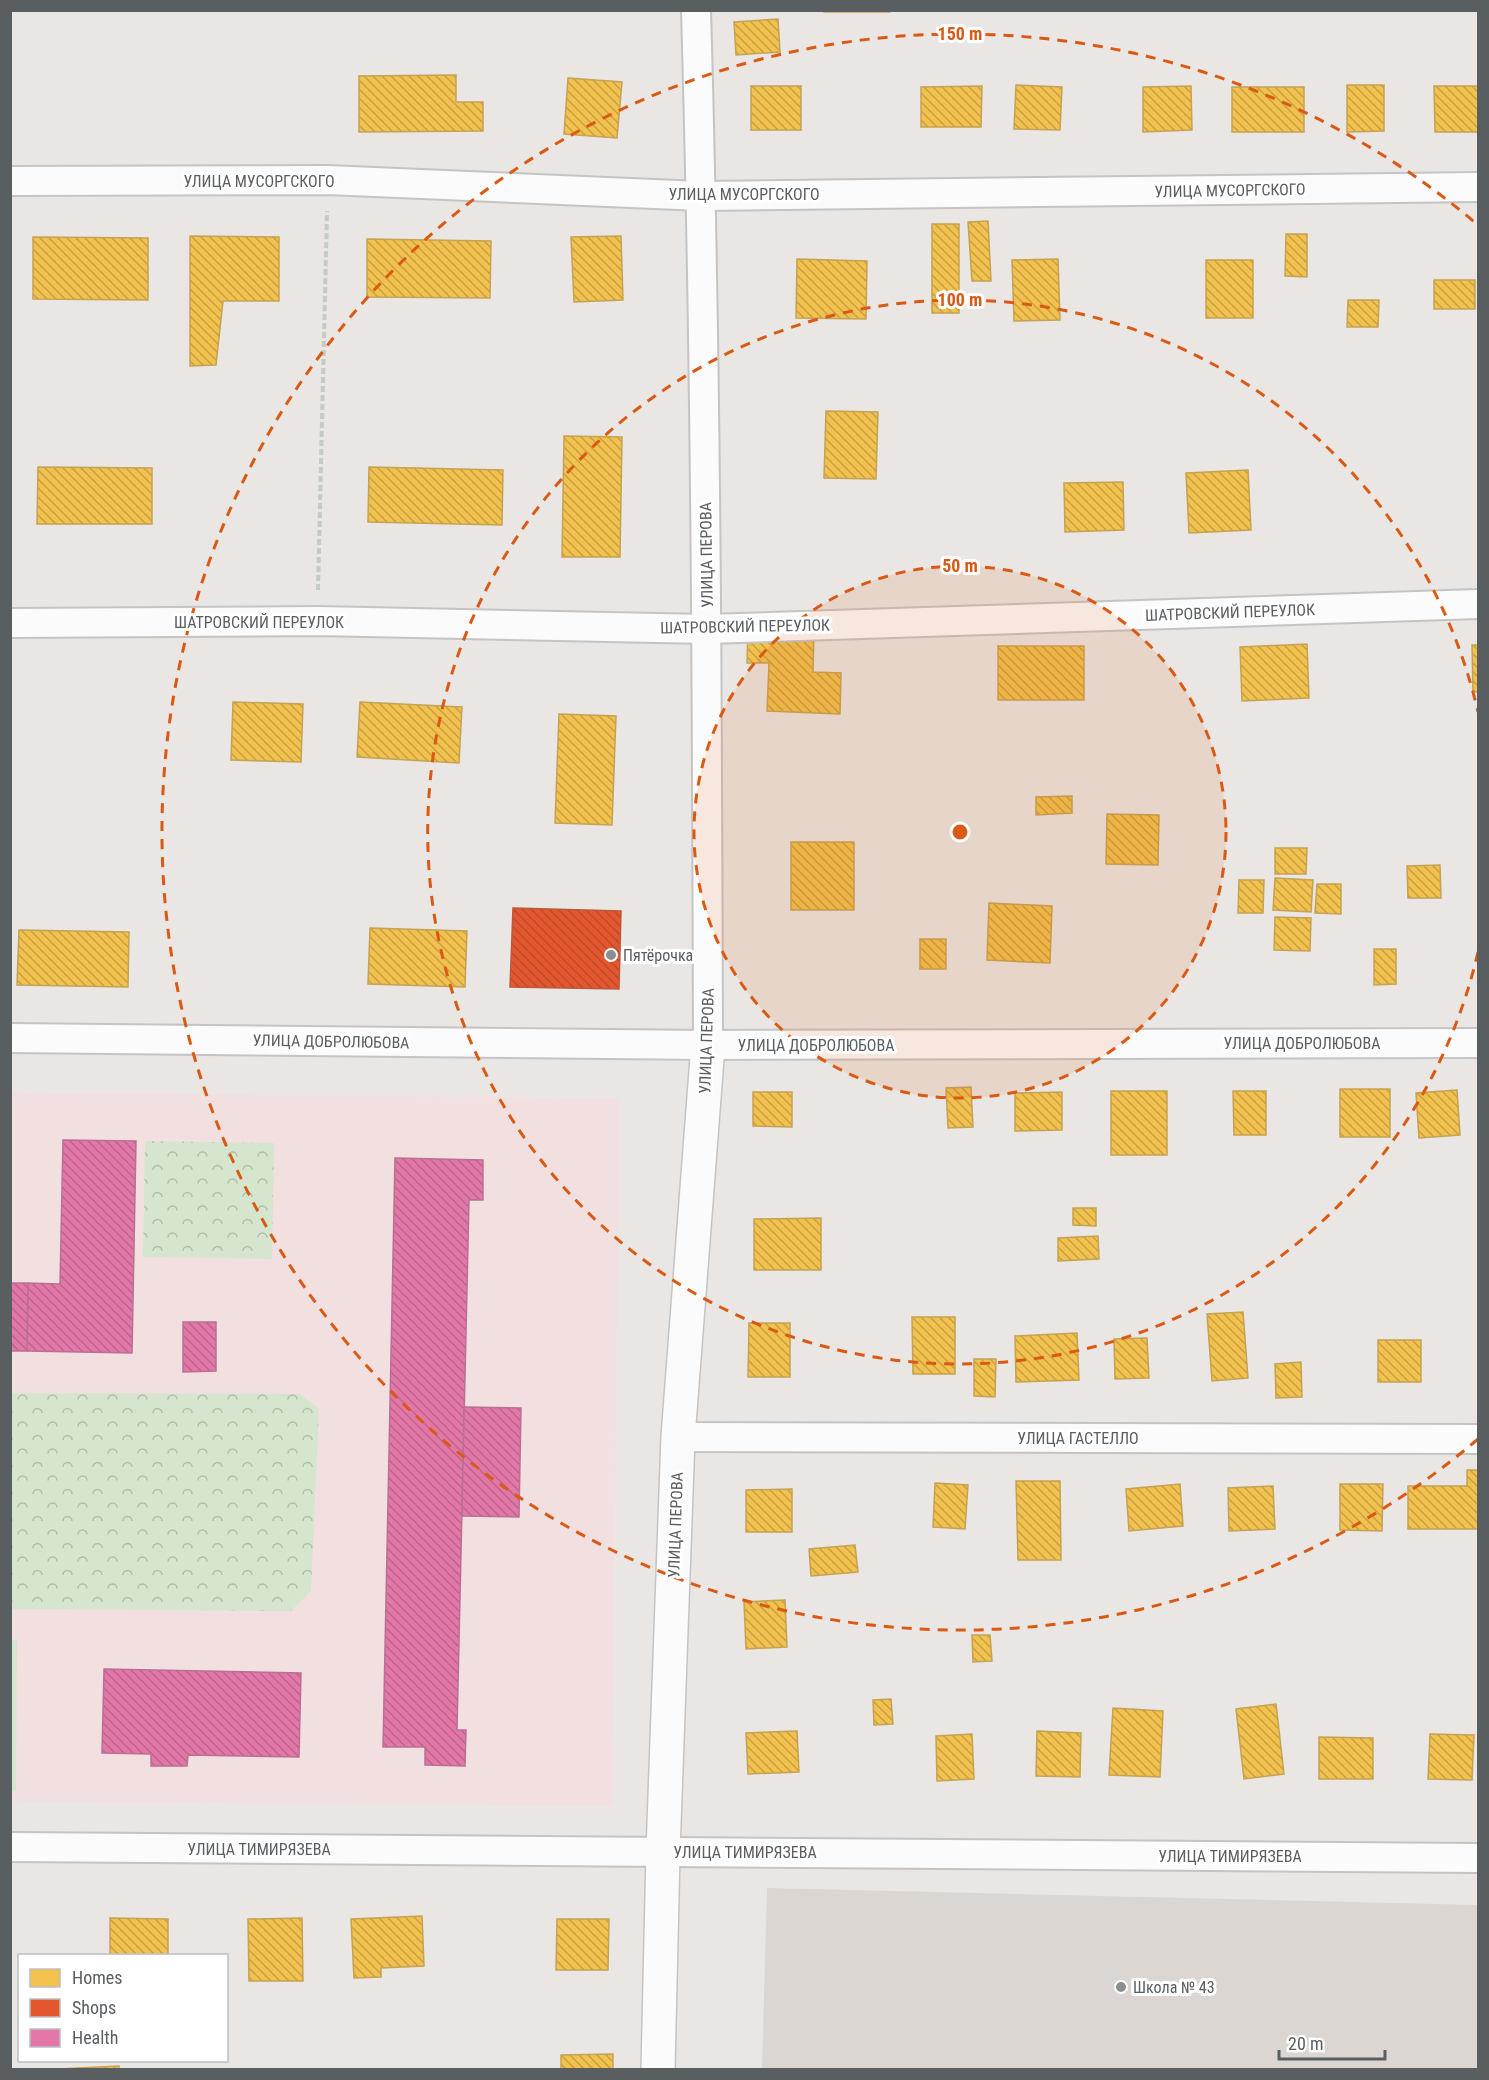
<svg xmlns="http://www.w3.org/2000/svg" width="1489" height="2080" viewBox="0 0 1489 2080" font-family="'Roboto Condensed',sans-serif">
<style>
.education{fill:#dbd6d2}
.medical{fill:#f2e0e0}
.forest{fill:url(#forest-crowns)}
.garden{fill:#d5e5ce}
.homes{fill:url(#homes-back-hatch);stroke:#c4a354;stroke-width:1.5}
.shops{fill:url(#shops-back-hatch);stroke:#ba593d;stroke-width:1.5}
.health{fill:url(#health-back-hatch);stroke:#ba7093;stroke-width:1.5}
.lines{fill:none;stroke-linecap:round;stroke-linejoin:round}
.minor-casing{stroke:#c4c4c4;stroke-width:32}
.tertiary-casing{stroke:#c4c4c4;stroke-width:36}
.path{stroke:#c4cac6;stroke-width:4;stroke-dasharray:6 3;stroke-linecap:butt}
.minor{stroke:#fcfbfb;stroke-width:28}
.tertiary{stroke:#fcfbfb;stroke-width:33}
.ring{fill:none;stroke:#da5a14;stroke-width:3;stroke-dasharray:10 8}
.poi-dot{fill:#8b8e8e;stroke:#fff;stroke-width:2}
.labels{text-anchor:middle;stroke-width:6;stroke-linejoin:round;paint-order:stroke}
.street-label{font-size:16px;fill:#595e61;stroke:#fff}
.poi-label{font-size:16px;fill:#595e61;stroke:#fff;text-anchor:start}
.centre{fill:#da5a14;stroke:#fff;stroke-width:3}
.ring-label{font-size:18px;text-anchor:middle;font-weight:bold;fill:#da5a14;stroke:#fff;stroke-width:6;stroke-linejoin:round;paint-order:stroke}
</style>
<defs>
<pattern id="forest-crowns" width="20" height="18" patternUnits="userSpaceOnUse" patternTransform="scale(1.5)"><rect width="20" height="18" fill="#d5e5ce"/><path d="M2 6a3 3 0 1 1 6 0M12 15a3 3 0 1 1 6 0" fill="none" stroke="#b0bdab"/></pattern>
<pattern id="homes-back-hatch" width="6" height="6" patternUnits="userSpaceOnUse" patternTransform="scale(1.5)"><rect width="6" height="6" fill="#f2c14e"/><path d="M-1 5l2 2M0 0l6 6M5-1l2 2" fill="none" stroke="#c7a044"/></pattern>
<pattern id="shops-back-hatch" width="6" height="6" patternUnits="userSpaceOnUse" patternTransform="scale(1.5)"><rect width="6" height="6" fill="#e4572e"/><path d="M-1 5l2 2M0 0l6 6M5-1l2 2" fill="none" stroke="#bc4b2b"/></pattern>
<pattern id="health-back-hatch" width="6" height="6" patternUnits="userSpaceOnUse" patternTransform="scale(1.5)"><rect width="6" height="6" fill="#e377a8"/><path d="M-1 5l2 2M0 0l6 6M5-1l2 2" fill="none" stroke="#bb658c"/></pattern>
</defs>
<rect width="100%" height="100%" fill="#e9e6e3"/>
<path class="education" d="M767 1888 1478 1905V2069H762Z"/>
<path class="medical" d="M11 1093 619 1098 612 1806 11 1801Z"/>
<g class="forest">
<path d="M145 1141 274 1143 272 1259 143 1257Z"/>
<path d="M11 1393 300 1394 319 1409 311 1591 291 1611 11 1609Z"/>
</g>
<path class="garden" d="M11 1640H17L16 1791H10Z"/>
<g class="homes">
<rect x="824" y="10" width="66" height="2"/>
<path d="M778 19 780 52 736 55 734 22Z"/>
<path d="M456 75V102H483V131L359 132V76Z"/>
<path d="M568 78 622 82 617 138 564 134Z"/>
<path d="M1016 85 1062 87 1060 130 1014 129Z"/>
<path d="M1347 85H1384V131L1347 132Z"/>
<rect x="751" y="86" width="50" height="44"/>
<path d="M982 86 981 127H921V87Z"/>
<path d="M1191 86 1192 130 1143 132V87Z"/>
<path d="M1434 86H1478V132H1435Z"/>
<rect x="1232" y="87" width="72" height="45"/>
<path d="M988 221 991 281H972L968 222Z"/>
<rect x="932" y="224" width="27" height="89"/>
<path d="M1286 234H1307V277L1285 276Z"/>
<path d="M190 236 279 237V301H223L216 365 190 366Z"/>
<path d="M621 236 623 300 574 302 571 237Z"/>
<path d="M33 237 148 238V300L33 299Z"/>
<path d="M367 239 491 241 490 298 367 297Z"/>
<path d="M797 259 867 261 866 319 796 318Z"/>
<path d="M1058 259 1060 320 1014 321 1012 260Z"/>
<rect x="1206" y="260" width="47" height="58"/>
<rect x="1434" y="280" width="41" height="29"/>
<path d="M1348 300H1379L1378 327H1347Z"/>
<path d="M826 411 878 412 876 479 824 478Z"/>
<path d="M564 436 622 437 620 557H562Z"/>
<path d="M38 467 152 468V524H37Z"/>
<path d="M369 467 503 470 502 525 368 522Z"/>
<path d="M1248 470 1251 530 1189 533 1186 473Z"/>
<path d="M1123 482 1124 530 1065 532 1064 483Z"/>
<path d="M748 628 814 630 813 672 841 673 840 714 767 711 769 663H747Z"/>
<path d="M1307 644 1309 698 1242 701 1240 647Z"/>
<path d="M1472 645H1478V692H1473Z"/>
<rect x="998" y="646" width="86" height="54"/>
<path d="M233 702 303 704 301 762 231 760Z"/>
<path d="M360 702 462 707 459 763 357 757Z"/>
<path d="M559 714 616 716 612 825 555 823Z"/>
<path d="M1072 796V813L1036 815V797Z"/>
<path d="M1107 814 1159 815 1158 865 1106 864Z"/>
<rect x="791" y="842" width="63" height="68"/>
<path d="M1275 848H1307L1306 874H1275Z"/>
<path d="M1440 865 1441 898H1408L1407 866Z"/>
<path d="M1275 878 1313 880 1311 912 1273 910Z"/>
<path d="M1239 880H1264L1263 913H1238Z"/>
<path d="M1317 884H1341V914L1315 913Z"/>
<path d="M989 903 1052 906 1050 963 987 960Z"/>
<path d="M1275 917 1311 918 1310 951 1274 950Z"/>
<path d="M370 928 467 931 465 987 368 984Z"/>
<path d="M19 930 129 932 128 987 17 985Z"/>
<rect x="920" y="939" width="26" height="30"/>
<path d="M1374 949H1396V984L1374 985Z"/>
<path d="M971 1087 973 1127 948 1128 946 1088Z"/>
<rect x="1340" y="1089" width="50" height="48"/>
<path d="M1457 1090 1460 1135 1419 1138 1416 1093Z"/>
<rect x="1111" y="1091" width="56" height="64"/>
<path d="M1233 1091H1266V1135H1234Z"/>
<path d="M753 1092H792V1127L753 1126Z"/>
<path d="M1062 1092V1130L1015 1131V1093Z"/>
<path d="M1073 1208H1096V1226L1073 1225Z"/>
<path d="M821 1218V1270H754V1219Z"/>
<path d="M1098 1236 1099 1259 1058 1261V1238Z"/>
<path d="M1243 1312 1248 1378 1212 1381 1207 1314Z"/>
<path d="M912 1317H955V1374H913Z"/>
<path d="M749 1323H790V1377H748Z"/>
<path d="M1077 1333 1079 1380 1016 1382 1015 1336Z"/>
<path d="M1147 1338 1149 1378 1115 1379 1114 1339Z"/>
<rect x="1378" y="1340" width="43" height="42"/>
<path d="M974 1359H996L995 1397 974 1396Z"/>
<path d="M1301 1362 1302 1397 1276 1398 1275 1364Z"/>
<path d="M1467 1470H1478V1529H1408V1486H1467Z"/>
<path d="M1016 1481H1060L1061 1560H1018Z"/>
<path d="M935 1483 968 1485 965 1529 933 1527Z"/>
<path d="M1180 1484 1183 1526 1129 1531 1126 1489Z"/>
<path d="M1340 1484H1383L1382 1531 1340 1530Z"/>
<path d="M1273 1486 1275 1529 1229 1531 1228 1488Z"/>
<path d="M792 1489V1532H746V1490Z"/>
<path d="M855 1545 858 1572 811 1576 809 1549Z"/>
<path d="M785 1600 787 1647 746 1649 744 1602Z"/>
<path d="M972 1635H990L992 1661 973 1662Z"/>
<path d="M891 1699 893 1724 874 1725 873 1700Z"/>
<path d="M1276 1704 1284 1774 1244 1779 1236 1709Z"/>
<path d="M1113 1708 1163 1711 1160 1777 1109 1775Z"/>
<path d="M797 1731 799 1772 748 1774 746 1733Z"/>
<path d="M1037 1731 1081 1733 1080 1777 1036 1776Z"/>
<path d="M972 1734 974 1779 937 1781 936 1736Z"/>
<path d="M1430 1734 1474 1735 1472 1780 1428 1779Z"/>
<path d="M1319 1737 1373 1738V1779H1319Z"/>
<path d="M422 1916 424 1966 381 1968V1977L354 1978 351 1919Z"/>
<path d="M110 1918 168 1919V1956H110Z"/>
<path d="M302 1918 303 1981H249L248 1919Z"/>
<path d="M557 1919H609L608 1970H556Z"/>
<path d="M613 2054V2070H561V2055Z"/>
<path d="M119 2066V2070L57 2069Z"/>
</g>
<path class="shops" d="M513 908 621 911 619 989 510 987Z"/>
<g class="health">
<path d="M63 1140 136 1141 132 1353 27 1351 28 1283 60 1284Z"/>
<path d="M395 1158 483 1160V1200H469L457 1730H466L465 1766 425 1765V1747H383Z"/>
<path d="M10 1283H28L27 1351H10Z"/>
<path d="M183 1322H216V1371L183 1372Z"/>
<path d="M464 1407 521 1408 519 1517 462 1516Z"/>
<path d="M104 1669 301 1673 299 1757 188 1755 187 1766H151V1754L102 1753Z"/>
</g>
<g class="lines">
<defs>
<g id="minor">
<path d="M696 10C706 355 707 700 708 1045"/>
<path d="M10 181 327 180 701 196 1478 187"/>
<path d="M10 623 318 621 707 629 1478 604"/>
<path d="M10 1038 708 1045 1478 1043"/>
<path d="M678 1437 1478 1439"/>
<path d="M10 1847 1478 1858"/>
</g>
<path id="tertiary" d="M658 2070 663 1852 678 1437 708 1045"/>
</defs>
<use href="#minor" class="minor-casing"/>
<use href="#tertiary" class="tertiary-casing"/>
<path class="path" d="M318 590 327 211"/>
<use href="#minor" class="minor"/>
<use href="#tertiary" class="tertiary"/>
</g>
<circle cx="960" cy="832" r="266" fill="#da5a14" fill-opacity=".12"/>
<g class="ring">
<circle cx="960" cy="832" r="266"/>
<path d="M1478 952A532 532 0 1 1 1478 712"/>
<path d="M1478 1439A798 798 0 1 1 1478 225"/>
</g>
<g class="poi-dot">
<circle cx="611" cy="955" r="6"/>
<circle cx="1121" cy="1987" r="6"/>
</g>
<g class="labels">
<g class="street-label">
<text x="259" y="187">УЛИЦА МУСОРГСКОГО</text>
<text transform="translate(1230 190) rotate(-1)" y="6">УЛИЦА МУСОРГСКОГО</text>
<text x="744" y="200">УЛИЦА МУСОРГСКОГО</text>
<text transform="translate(706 555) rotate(-91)" y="6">УЛИЦА ПЕРОВА</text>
<text transform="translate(1230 612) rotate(-2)" y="6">ШАТРОВСКИЙ ПЕРЕУЛОК</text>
<text x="259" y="628">ШАТРОВСКИЙ ПЕРЕУЛОК</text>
<text transform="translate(745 626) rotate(-1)" y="6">ШАТРОВСКИЙ ПЕРЕУЛОК</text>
<text transform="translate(331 1041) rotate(1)" y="6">УЛИЦА ДОБРОЛЮБОВА</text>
<text transform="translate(706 1041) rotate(-88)" y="6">УЛИЦА ПЕРОВА</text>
<text x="1302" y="1049">УЛИЦА ДОБРОЛЮБОВА</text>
<text x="816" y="1051">УЛИЦА ДОБРОЛЮБОВА</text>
<text x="1078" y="1444">УЛИЦА ГАСТЕЛЛО</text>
<text transform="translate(675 1525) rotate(-88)" y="6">УЛИЦА ПЕРОВА</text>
<text x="259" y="1855">УЛИЦА ТИМИРЯЗЕВА</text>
<text x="745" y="1858">УЛИЦА ТИМИРЯЗЕВА</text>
<text x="1230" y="1862">УЛИЦА ТИМИРЯЗЕВА</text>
</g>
<g class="poi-label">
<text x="623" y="961">Пятёрочка</text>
<text x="1133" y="1993">Школа № 43</text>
</g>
</g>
<circle cx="960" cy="832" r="9" class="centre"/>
<g class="ring-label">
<text x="960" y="40">150 m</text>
<text x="960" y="306">100 m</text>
<text x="960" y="572">50 m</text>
</g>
<rect width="1489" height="2080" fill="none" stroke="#595e61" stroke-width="24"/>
<rect x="18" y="1954" width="210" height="108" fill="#ffffff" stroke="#bdbfc0" stroke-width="1.5"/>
<rect x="30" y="1969" width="30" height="18" fill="#f2c14e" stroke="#bdbfc0" stroke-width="1.5"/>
<text x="72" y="1984" font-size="18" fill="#595e61">Homes</text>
<rect x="30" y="1999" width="30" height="18" fill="#e4572e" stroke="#bdbfc0" stroke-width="1.5"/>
<text x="72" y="2014" font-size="18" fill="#595e61">Shops</text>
<rect x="30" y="2029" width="30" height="18" fill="#e377a8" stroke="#bdbfc0" stroke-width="1.5"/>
<text x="72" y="2044" font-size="18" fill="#595e61">Health</text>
<path d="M1279 2050v9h106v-9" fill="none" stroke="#595e61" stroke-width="3"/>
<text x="1288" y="2050" font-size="18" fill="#595e61" stroke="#ffffff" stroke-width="4.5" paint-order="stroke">20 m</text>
</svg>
